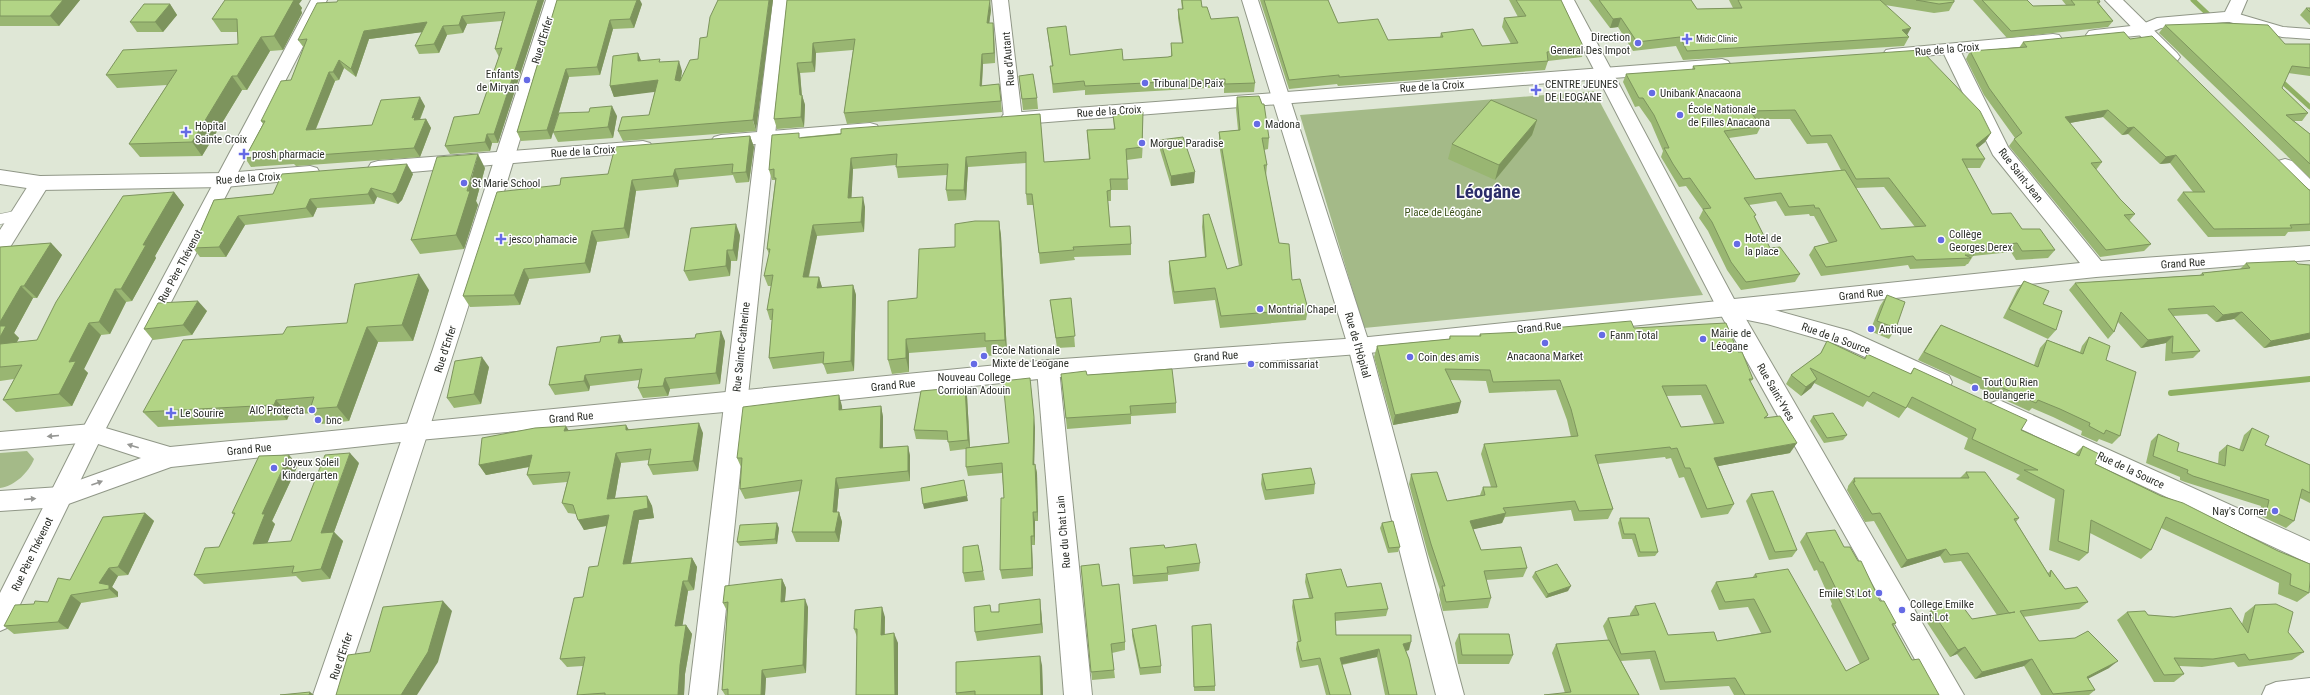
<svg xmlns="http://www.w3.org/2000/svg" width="2310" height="695" viewBox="0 0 2310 695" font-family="'Roboto Condensed',sans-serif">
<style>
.green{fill:#a4ba88}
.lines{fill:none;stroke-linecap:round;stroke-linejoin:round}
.stream-far1{stroke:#8fb063;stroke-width:5}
.stream{stroke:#8fb063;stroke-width:6}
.service-casing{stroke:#909787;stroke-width:11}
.minor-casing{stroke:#909787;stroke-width:2}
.tertiary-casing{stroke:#909787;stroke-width:2}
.service{stroke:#fff;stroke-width:10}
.minor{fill:#fff;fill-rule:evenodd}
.tertiary{fill:#fff;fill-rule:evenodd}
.wall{fill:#99b672;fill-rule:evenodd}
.shaded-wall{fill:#7d945d}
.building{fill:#b2d485;stroke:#7d945d;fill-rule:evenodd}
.oneway{fill:#969794}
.poi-dot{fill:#666be5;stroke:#fff;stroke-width:1.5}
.labels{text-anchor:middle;stroke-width:3;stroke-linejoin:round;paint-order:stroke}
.far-poi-label{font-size:9px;fill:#2c2f29;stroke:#fff;text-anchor:start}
.poi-label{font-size:11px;fill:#2c2f29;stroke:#fff;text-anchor:start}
.street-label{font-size:11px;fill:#2c2f29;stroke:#fff}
.park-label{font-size:11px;fill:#3d521b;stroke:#fff}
.town-label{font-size:19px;font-weight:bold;fill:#2c2e69;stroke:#fff}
</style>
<rect width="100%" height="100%" fill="#dfe7d6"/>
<g class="green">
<path d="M1594 91 1703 295 1364 328 1300 115Z"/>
<path d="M27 451 34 459C29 472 15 486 0 488V453Z"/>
</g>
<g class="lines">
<g class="stream-far1">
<path d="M2193 0 2212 18"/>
<path d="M2278 78 2310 107"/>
</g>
<path class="stream" d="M2171 393 2310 379"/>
<defs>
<path id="service" d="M0 219 20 215"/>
<g id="minor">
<path d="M311 0H327L103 434 9 627 0 631V593L84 426Z"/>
<path d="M546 0H562C493 233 419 465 341 695H313L433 349Z"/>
<path d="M773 0H789L717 695H689Z"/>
<path d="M992 0H1008L1022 118 1020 122 1013 124 1006 122 1004 118Z"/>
<path d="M1242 0H1258L1370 346 1464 695H1436L1348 346Z"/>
<path d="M1558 0H1574L1734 299 2080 263 1993 155 1942 50 1945 46H1957L1960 50 2008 147 2101 261 2310 246V260L2096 277 1743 314 1964 695H1935L1717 308Z"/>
<path d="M2105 0H2123L2177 53 2180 57 2177 61 2171 63 2165 61Z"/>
<path d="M2232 12 2283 27 2310 29V39L2282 37 2226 21 2223 17 2226 13Z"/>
<path d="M2285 159 2292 161 2310 179V198L2303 196 2278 171 2275 166 2278 161Z"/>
<path d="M40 176 47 178 50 183 7 252 0 254V230L33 178Z"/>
<path d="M1048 360 1056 363 1059 369 1092 695H1064L1037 369 1040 363Z"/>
<path d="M2310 678V695H2262L2266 686 2276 682Z"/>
</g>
<g id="tertiary">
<path d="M2231 0H2247L2238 21 2161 28 2144 35 2095 40 2089 39 2086 35 2089 31 2095 30 2140 25 2157 18 2225 12Z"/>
<path d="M2053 34 2059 35 2062 39 2059 43 1892 59 1886 58 1883 54 1886 50 1892 49Z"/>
<path d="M1722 59 1728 61 1731 65 1728 69 1010 125 1003 123 1001 119 1003 115 1010 113Z"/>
<path d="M870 123 877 125 879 129 877 133 721 147 714 145 711 141 714 137 721 135Z"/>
<path d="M643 141 650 143 653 147 650 151 378 175 371 173 368 168 371 163 378 161Z"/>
<path d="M310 166 317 168 320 173 317 178 225 187 40 190 0 184V170L40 176 225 173Z"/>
<path d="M1728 300 1767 308 1850 331 1949 376 1952 382 1949 388 1941 391 1836 344 1767 324 1728 316 1359 354 1048 378 735 411 419 440 171 467 60 507 0 511V491L60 487 141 458 92 442 0 450V432L92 424 170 447 1048 360 1359 338Z"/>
<path d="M1999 400 2310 541V564L1991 415 1988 409 1991 403Z"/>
</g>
</defs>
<use href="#service" class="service-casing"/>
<use href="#minor" class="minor-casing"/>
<use href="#tertiary" class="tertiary-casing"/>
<use href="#service" class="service"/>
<use href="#minor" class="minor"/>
<use href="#tertiary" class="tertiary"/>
</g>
<g class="wall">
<path d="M0 0H80L59 26H0Z"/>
<path d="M544 0 498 143H492L490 151 450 154 445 146 479 114 499 57 495 49 502 21 467 24 463 33 447 35 439 53 419 54 415 46 422 32 369 39 356 77 344 68 339 80 335 81 316 129 372 125 425 106 420 120 426 119 431 128 420 157 296 166 294 164 251 167 245 158 263 124 261 121 291 80 304 48 298 40Z"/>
<path d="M557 0 642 4 634 28 613 29 600 75 569 77 555 126 617 116 613 138 558 142 553 132 551 139 521 141 517 132Z"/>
<path d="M718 0 756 131 623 141 618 131 649 115 655 91 614 97 610 86 638 53 641 61 661 62 682 71 681 79 698 59 707 37Z"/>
<path d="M787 0 991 10 989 23 994 33 995 63 983 64 982 86 999 84 1002 112 847 124 844 113 853 50 816 53 815 72 800 73 802 95 805 105 804 127 777 129 774 119Z"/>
<path d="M1181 0H1201L1202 7 1211 19 1255 83 1254 92 1224 93V87L1085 95V90L1053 93 1050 66H1052L1047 28 1070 55 1123 60 1168 57 1171 56V43H1182L1178 18V9H1182Z"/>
<path d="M1260 0H1328L1338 23 1388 40 1440 37 1441 33 1482 46 1511 44 1502 27 1504 18 1518 17 1509 0H1561L1584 48 1582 57 1548 61 1545 70 1338 86 1337 84 1289 89Z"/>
<path d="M1589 0H1691L1697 9 1733 8 1729 0H1954V2L1949 11 1934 13 1885 5 1909 37 1904 46 1683 60 1676 46 1633 51 1618 27 1610 28Z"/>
<path d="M1973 0H2027L2033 6 2066 5 2062 0H2099L2100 2 2099 4 2113 21 2108 27 2007 38Z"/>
<path d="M170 4 177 15 163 32H137L130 22Z"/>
<path d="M299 4 302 8 301 10 302 13 283 50 270 51 247 90H242L202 156 140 157 129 144 167 85 117 88 106 75 238 44V32H221L212 19Z"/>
<path d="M2306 8H2310V25L2300 15Z"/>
<path d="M2165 25 2285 44H2310V76L2288 73 2282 88 2308 113 2302 121H2294L2310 134V178L2159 33Z"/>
<path d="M2130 39 2310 190V231L2288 232 2285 236 2208 237 2177 200 2183 192H2193L2170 163 2160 164 2128 134 2122 135 2103 117 2069 123 2102 162 2096 170 2120 199 2135 214 2129 221 2151 244 2144 251 2100 257 2009 146 2015 138 1984 95 1966 59 1970 51 2019 48 2023 42Z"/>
<path d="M1693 66 1991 133 1985 142 1978 148 1985 159 1980 168H1966L1992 214 2022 229 2055 250 2048 258 2016 260 2011 252 1973 256 1968 264H1967L1965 266 1910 269 1908 265 1821 276 1809 255 1814 247 1829 243 1814 216H1810L1809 214 1785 216 1776 201 1749 205 1770 248 1800 274 1795 282 1741 290 1727 270 1708 231 1699 218 1703 210 1686 186 1679 187 1661 157 1663 151 1651 123 1639 106 1635 107 1623 82 1626 74 1692 70ZM1756 119H1790L1807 144 1827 143 1841 170 1755 179 1729 138 1757 134 1761 126ZM1884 187 1915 227 1881 229 1856 188Z"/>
<path d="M1019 76 1037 98 1038 109 1023 110Z"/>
<path d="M1237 97 1269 138 1268 149 1264 150 1267 165 1266 176 1279 243 1292 280 1308 309 1306 320 1220 328 1215 300 1174 304 1169 273V261L1205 257 1202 227 1203 215 1227 269 1239 266 1219 144V132L1238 130 1236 109Z"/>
<path d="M1143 112 1142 158 1127 160 1128 190H1111V201H1108L1110 227 1131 244V255L1074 257 1075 260 1040 264 1034 205H1027L1026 194V163L968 167 966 200 948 201 946 190 947 175 898 178 896 165 853 169 851 197 865 207 864 232 817 236 809 277H819L822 288 853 285 856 295 854 371 827 374 823 363 773 369 769 358 772 320H770L767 310 771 286H768L764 276 769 254 767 249 775 182V180H772L769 170 801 137 1040 114 1044 162 1089 160 1087 130 1114 129 1113 115Z"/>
<path d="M1537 120 1532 135 1495 180 1448 159 1452 144Z"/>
<path d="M750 136 754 147 749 182 736 183 733 175 679 180 678 187 636 191 629 238 597 242 590 273 529 279 520 305 470 307 463 296 560 185 608 174Z"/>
<path d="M1160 140 1194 183 1171 186 1160 150Z"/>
<path d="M485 168 476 201 478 205 464 249 420 254 411 240Z"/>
<path d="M413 174 402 200 398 204 377 197 374 204 317 208 313 217 245 225 226 257H200L193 248 214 200 273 194Z"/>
<path d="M174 192 184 205 155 256 156 258 132 301 126 302 110 334 101 335 84 369 88 373 72 406 16 412 3 400 14 379 0 381V247L51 243 62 255 37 298H33L14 333 19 338 17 342 37 340Z"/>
<path d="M999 221 1001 236 1007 354 987 356 986 347 909 353V372L892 374 888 360 917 298 955 247Z"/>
<path d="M740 235 737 261H731L730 276 689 281 684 271Z"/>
<path d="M2246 263 2310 265V339L2264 348 2234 319 2216 322 2207 314 2173 316 2200 351 2193 358 2165 361 2166 343 2141 348 2118 322 2114 332 2108 339 2069 290 2075 283 2200 275 2202 273 2240 269Z"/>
<path d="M2024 281 2043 304 2056 330 2048 339 2003 318 2017 290Z"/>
<path d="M429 290 413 341 378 342 349 421 322 424 313 413 289 415 287 420 158 427 143 412 283 334 347 323Z"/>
<path d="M1887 295 1896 328 1889 339 1870 331 1880 306Z"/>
<path d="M1071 298 1075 347 1057 348 1050 300Z"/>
<path d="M207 311 192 335 153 340 144 329Z"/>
<path d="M1941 325 2034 365 2040 348 2047 340 2080 352 2082 346 2089 337 2106 360 2120 436 2112 444 2099 439 2097 442 2081 435 2082 431 2053 417 2032 408 2029 411 1918 360 1935 333Z"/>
<path d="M1634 328 1738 352 1753 379 1750 382 1768 415 1766 418 1790 453 1718 466 1734 504 1728 514 1701 518 1684 477 1679 478 1671 458 1666 459 1665 457 1598 464 1613 509 1608 519 1574 521 1571 510 1505 517 1502 523 1473 529 1481 550 1527 568 1523 577 1486 580 1491 598 1488 608 1443 611 1439 595 1440 590 1428 554 1409 484 1411 474 1447 501 1480 495 1483 487H1491L1481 454 1484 444 1571 437 1567 420 1556 390 1489 393 1486 381 1450 380 1458 413 1393 425 1374 357 1377 346 1449 339 1450 336H1479L1480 334 1540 332 1541 329ZM1701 395 1714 424 1681 427 1666 396Z"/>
<path d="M620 335 623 342 725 341 720 384 670 389 668 396 643 398 638 388 640 380 590 386 589 391 555 395 549 385 600 342Z"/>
<path d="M1827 341 1864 359 1867 354 1910 374 1914 368 2021 430 2075 454 2083 446 2095 464 2161 496 2278 551 2309 593 2297 602 2278 594 2279 583 2161 528 2151 550 2141 559 2090 533 2088 553 2079 561 2049 550 2055 499 2016 479 2020 475 1964 449 1968 438 1907 407 1899 418 1867 401 1863 407 1814 383 1811 388 1801 396 1786 384 1791 375 1820 354Z"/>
<path d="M489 367 481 404 454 408 447 398Z"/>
<path d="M1087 375 1176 403V413L1131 416V424L1067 429 1062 384Z"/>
<path d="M967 396 970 447 1009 443 1035 427 1034 464H1035L1037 473 1038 521H1035V545H1032L1033 576 1002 579 1000 570 1004 498 1002 473 968 476 966 467V449L950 451 948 440 916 439 914 430Z"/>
<path d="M842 406V410L881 406 883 417V448L908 446 910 456V481L839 489 837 512H839L842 522 839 542H796L792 532 800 491 745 499 740 489 741 467 737 458Z"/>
<path d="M1813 416 1847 435 1843 440 1824 443 1810 421Z"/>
<path d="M2252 428 2265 445 2310 465V503L2300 498 2294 521 2286 528 2259 515 2261 506 2185 482 2180 480V477L2146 463 2151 441 2158 434 2177 451 2218 464 2219 452 2227 445 2239 450 2244 435Z"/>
<path d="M629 429 703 433 698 471 653 475 648 465 649 460 621 463 615 498 647 496 652 506 654 518 639 520 631 563 692 558 697 567 694 590 688 591 682 626 686 625 692 634 685 674 684 695H577L583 666 567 667 560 659 583 597 598 566 607 526 584 530 576 514 568 513 562 503 567 482 533 485 527 475 529 467 486 475 479 465 568 431Z"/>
<path d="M359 463 334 532 343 541 330 579 302 582 296 576 204 584 194 575 219 547 234 515 232 513 298 465 272 521 275 524 267 543 291 541Z"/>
<path d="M1966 472 2019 518 2016 522 2048 573 2051 570 2065 589 2088 602 2079 609 2023 617 2039 641 2109 668 2088 678 2095 690 2089 695H2041L2024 666 1975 679 1957 654 1950 657 1924 618 1931 610 1972 619 1997 615 1961 561 1944 563 1940 556 1901 568 1874 521 1865 522 1847 490 1848 487V486L1854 478H1960Z"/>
<path d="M1262 474 1315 484 1314 494 1265 500 1261 484Z"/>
<path d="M1751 494 1797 550 1792 557 1769 560 1746 501Z"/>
<path d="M145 513 154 521 128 575 118 576 112 587 118 592V597L81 603 68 629 14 634 4 626 34 604 48 602 70 580Z"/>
<path d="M1620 518 1658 552 1655 556 1638 557 1632 539H1622L1618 523Z"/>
<path d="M1382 523 1400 547 1398 552 1388 553 1380 528Z"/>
<path d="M779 528 777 544 740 546 737 542Z"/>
<path d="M1806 533 1844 547 1880 601 1896 623 1894 626 1912 660 1939 695H1734L1729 686 1660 690 1650 659 1621 661 1639 695 1565 693 1552 653 1556 644 1608 640 1603 626 1608 618 1630 616V614L1635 606 1668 635 1717 641 1761 633 1748 607 1719 610 1711 591 1716 582 1752 578 1755 574 1846 671 1860 664 1831 606 1832 604 1817 570 1814 571 1800 542Z"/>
<path d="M978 545 985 580 965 582 963 573Z"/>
<path d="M1130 548H1165L1200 563 1199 571 1168 575V581L1133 584Z"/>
<path d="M1081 566 1102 586 1125 642V650L1112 653 1115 678 1092 680Z"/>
<path d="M1535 572 1568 591 1546 598 1532 577Z"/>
<path d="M1306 574 1347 587 1388 609 1386 616 1335 621 1336 635 1409 650 1406 651 1417 695H1385L1377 657 1342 665 1351 695H1326L1318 665 1300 668 1296 649 1297 642H1298L1292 607 1293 600 1309 598 1305 582Z"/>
<path d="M782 579 786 588 785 601 808 607 806 673 766 678 765 695H725L722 690 727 611 723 603Z"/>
<path d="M2255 605 2288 632 2304 652 2292 660 2238 667 2234 662 2202 667 2179 666 2184 674 2174 682H2154L2117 620 2127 612 2148 615 2242 624 2245 613Z"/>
<path d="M1041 609 1043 633 977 641 975 632 991 612Z"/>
<path d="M885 617V635L898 643V695H856L857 637 854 629Z"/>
<path d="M1192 626 1215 686V691H1194Z"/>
<path d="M1132 629 1161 666V673L1140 675 1132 636Z"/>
<path d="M1459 634 1513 655 1509 664H1458L1455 643Z"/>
<path d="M1042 665 1043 695H956V693Z"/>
</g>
<g class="shaded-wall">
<path d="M63 0H80L59 26 50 16Z"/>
<path d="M290 0H302L299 4 302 8 301 10 302 13 283 50 274 36Z"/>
<path d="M538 0H544L498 143 494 134Z"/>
<path d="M637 0H640L642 4 634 28 630 19Z"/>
<path d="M769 0H773L756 131 753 120Z"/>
<path d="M990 0 991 10 988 33 987 23Z"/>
<path d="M170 4 177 15 163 32 155 22Z"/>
<path d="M462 16 467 24 463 33 459 25Z"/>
<path d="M1621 18 1618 27 1610 28 1613 19Z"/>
<path d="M610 20 613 29 600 75 597 67Z"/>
<path d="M427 22 431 31 369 39 356 77 351 69 364 31Z"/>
<path d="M993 23 994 33 995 63 994 53Z"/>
<path d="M443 26 447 35 439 53 434 44Z"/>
<path d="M1911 28 1906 37 1902 30Z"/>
<path d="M261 37 270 51 247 90 237 76Z"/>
<path d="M813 43 816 53 815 72 812 62Z"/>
<path d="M638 53 642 63 638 61Z"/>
<path d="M982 54 983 64 981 96 980 86Z"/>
<path d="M339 60 344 68 339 80 333 72Z"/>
<path d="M679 61 682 71 679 90 675 80Z"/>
<path d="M797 63 800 73 802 99V95L805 105 804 127 801 117Z"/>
<path d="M566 69 569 77 551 139 547 130Z"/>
<path d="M329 72 335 81 312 138 306 130Z"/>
<path d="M232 76 242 90 202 156 192 142Z"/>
<path d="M658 80 662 91 614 97 610 86Z"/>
<path d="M420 97 425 106 418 123 420 126 412 118Z"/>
<path d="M612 106 617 116 613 138 608 127Z"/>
<path d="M2108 110 2103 117 2059 125 2065 117Z"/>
<path d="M1143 112V123L1142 158V147Z"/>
<path d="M426 119 431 128 420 157 414 148Z"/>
<path d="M1537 120 1532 135 1495 180 1499 165Z"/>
<path d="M2134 127 2128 134 2122 135 2128 128Z"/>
<path d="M1991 133 1985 142 1971 153 1976 145Z"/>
<path d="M487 134 492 143 490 151 485 142Z"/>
<path d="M750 136 754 147 749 182 746 172Z"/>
<path d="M478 154 485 168 476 201 478 205 464 249 456 235Z"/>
<path d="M2176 155 2170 163 2160 164 2166 157Z"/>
<path d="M966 157 968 167 966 200 964 190Z"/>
<path d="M851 158 853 169 851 208 848 198Z"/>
<path d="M407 164 413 174 402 200 398 204 392 194Z"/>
<path d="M675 169 679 180 678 187 673 176Z"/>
<path d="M1195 172 1194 183 1171 186V176Z"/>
<path d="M632 180 636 191 629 238 624 228Z"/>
<path d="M371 188 377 197 374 204 368 194Z"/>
<path d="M174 192 184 205 155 256 156 258 132 301 121 289 143 245Z"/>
<path d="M863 197 865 207 864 232 861 222Z"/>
<path d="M310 199 317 208 313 217 306 208Z"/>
<path d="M238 216 245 225 226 257 219 247Z"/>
<path d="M999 221 1001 236 1007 354 1005 340Z"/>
<path d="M736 224 740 235 737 261 733 250Z"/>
<path d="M813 225 817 236 806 288 803 277Z"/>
<path d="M592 231 597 242 590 273 585 263Z"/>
<path d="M51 243 62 255 37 298 24 286Z"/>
<path d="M727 250 731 261 730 276 726 266Z"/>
<path d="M524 269 529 279 520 305 514 295Z"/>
<path d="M419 274 429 290 413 341 402 325Z"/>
<path d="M819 277 822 287 820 299 817 288Z"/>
<path d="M853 285 856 295 854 371 851 361Z"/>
<path d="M21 286 33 298 14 333 19 338 9 356 0 348V322Z"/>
<path d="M115 289 126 302 110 334 99 322Z"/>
<path d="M198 301 207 311 192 335 183 325Z"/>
<path d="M2242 312 2234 319 2216 322 2223 315Z"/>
<path d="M89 323 101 335 84 369 88 373 72 406 59 394 69 362Z"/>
<path d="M367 327 378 342 349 421 337 407Z"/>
<path d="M721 331 725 341 720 384 716 373Z"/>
<path d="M2310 333V339L2264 348 2271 341Z"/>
<path d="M620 335 625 346 618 343Z"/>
<path d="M2173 336 2166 343 2141 348 2148 340Z"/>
<path d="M906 339 909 353V372L906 358Z"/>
<path d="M482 357 489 367 481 404 474 394Z"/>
<path d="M585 375 590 386 589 391 584 381Z"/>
<path d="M665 378 670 389 668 396 663 386Z"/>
<path d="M1817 379 1811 388 1801 396 1806 387Z"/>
<path d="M965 387 967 396 970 449 968 440Z"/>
<path d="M1031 388 1035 427 1034 474 1033 465Z"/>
<path d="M839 395 842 406 843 421 839 410Z"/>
<path d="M276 400 289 415 287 420 274 405Z"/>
<path d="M1461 402 1458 413 1393 425 1395 415Z"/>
<path d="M881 406 883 417V459L880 448Z"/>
<path d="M699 423 703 433 698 471 693 461Z"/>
<path d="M626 425 632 435 626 430Z"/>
<path d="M566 426 572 436 564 431Z"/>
<path d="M1797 443 1790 453 1708 468 1714 458Z"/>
<path d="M908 446 910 456V481L908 471Z"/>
<path d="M350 453 359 463 334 532 343 541 330 579 321 569V533Z"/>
<path d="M616 453 621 463 613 509 607 499Z"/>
<path d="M289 455 298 465 272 521 275 524 263 554 253 544 262 514Z"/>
<path d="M532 455 539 465 486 475 479 465Z"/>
<path d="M1035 464 1037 473 1038 521 1037 512Z"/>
<path d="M836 478 839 489 836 522 833 512Z"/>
<path d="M647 496 652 506 654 518 639 520 629 573 623 564 634 511Z"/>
<path d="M967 496 968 501 924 509 923 504Z"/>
<path d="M839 512 842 522 839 542 835 532Z"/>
<path d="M1033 512 1035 521V545L1034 536Z"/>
<path d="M145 513 154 521 128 575 118 567Z"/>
<path d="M1506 513 1502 523 1466 531 1470 521Z"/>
<path d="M609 515 615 524 584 530 578 520Z"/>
<path d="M777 523 779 528 777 544 775 539Z"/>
<path d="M1031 536 1032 545 1033 576 1032 568Z"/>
<path d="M1946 549 1940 556 1901 568 1907 560Z"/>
<path d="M692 558 697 567 694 590 688 581Z"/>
<path d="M109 568 118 576 112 587 118 592V597L109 589 99 583Z"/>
<path d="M782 579 786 588 784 610 781 602Z"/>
<path d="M683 581 688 591 681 635 675 626Z"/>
<path d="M1571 586 1568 591 1546 598 1548 594Z"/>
<path d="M71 595 81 603 68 629 58 622Z"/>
<path d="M805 599 808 607 806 673 803 665Z"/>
<path d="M1040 599 1041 609 1043 633 1041 624Z"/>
<path d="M443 601 452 611 438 662 417 695H401Z"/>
<path d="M882 607 885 617 884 645 881 635Z"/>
<path d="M686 625 692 634 685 674 684 695H678L680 665Z"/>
<path d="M894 633 898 643V695H895Z"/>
<path d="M1411 642 1409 650 1401 652 1403 644Z"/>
<path d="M1965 647 1957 654 1950 657 1958 650Z"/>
<path d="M1379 649 1377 657 1338 665 1340 658Z"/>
<path d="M1040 656 1042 665 1043 695H1041Z"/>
<path d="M2032 659 2024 666 1975 679 1982 672Z"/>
<path d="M2118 661 2109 668 2078 684 2087 677Z"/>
<path d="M762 670 766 678 765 695H761Z"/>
<path d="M310 692 314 695H309Z"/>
</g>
<g class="building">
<path d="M0 0H63L50 16H0Z"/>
<path d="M225 0H294L274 36 261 37 237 76H232L192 142 129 144 177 70 106 75 123 50 238 44 237 19H212Z"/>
<path d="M338 0H538L494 134H487L485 142 445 146 454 117 479 114 502 48 495 49 505 12 462 16 459 25 443 26 434 44 415 46 427 22 364 31 351 69 339 60 333 72H329L306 130 372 125 381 100 420 97 412 118 415 117 414 120 426 119 414 148 290 157 291 155 245 158 265 121H261L281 81 291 80 307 39 298 40 317 3 337 2Z"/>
<path d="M557 0H637L630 19 610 20 597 67 566 69 547 130 517 132Z"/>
<path d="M718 0H769L753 120 618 131 622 117 649 115 658 80 610 86 613 56 638 53V61L660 59 659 62 679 61 675 80 680 81 690 60 698 59 700 38 707 37 710 17Z"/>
<path d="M787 0H990L987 23H993L994 53 982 54 980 86 999 84 1001 101 844 113 855 39 813 43 812 62 797 63 800 95H802L801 117 774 119Z"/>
<path d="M1182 0H1201L1202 7H1207L1211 19 1238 17 1255 83 1225 84V79L1085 86 1084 81 1053 84 1050 66H1053L1047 28 1066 26 1070 55 1122 49 1123 60 1168 57 1172 56 1171 43H1183L1178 9H1183Z"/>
<path d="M1264 0H1328L1338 23 1378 19 1388 40 1443 37 1441 33 1473 29 1482 46 1518 43 1504 18 1526 16 1516 0H1561L1584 48 1547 52 1548 61 1339 77V75L1289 80Z"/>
<path d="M1599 0H1691L1697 9 1742 8 1738 0H1880L1911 28 1902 30 1909 37 1687 51 1680 37 1637 42 1621 18 1613 19Z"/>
<path d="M1916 0H1954V2L1939 4Z"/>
<path d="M1982 0H2027L2033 6 2075 5 2071 0H2099L2100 2H2097L2113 21 2011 31Z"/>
<path d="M144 4H170L155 22H130Z"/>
<path d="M2306 8H2310V12Z"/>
<path d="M2223 23 2268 25 2285 44H2310V68L2292 66 2282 88 2308 113 2286 115 2310 134V164L2165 25Z"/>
<path d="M2124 32 2130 39 2152 36 2309 190H2310V224L2290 225 2292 228 2214 229 2183 192H2205L2176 155 2166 157 2134 127 2128 128 2108 110 2065 117 2102 162 2091 163 2120 199 2135 214 2124 215 2151 244 2106 250 2014 139 2022 133 1989 88 1970 51 2027 47 2023 42Z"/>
<path d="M1921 50 1980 111 1991 133 1976 145 1985 159H1962L1992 214 2011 213 2022 229H2040L2055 250 2022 251 2017 243 1969 249 1974 255H1965L1971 258 1916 260 1913 256 1826 267 1814 247 1837 241 1819 208H1815L1814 205 1789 207 1781 193 1744 198 1756 215 1754 216 1770 248 1780 247 1800 274 1746 282 1731 262 1712 222 1703 209 1711 208 1690 178 1683 179 1673 164 1664 148H1669L1654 115 1643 98H1639L1626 74 1695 69 1693 66ZM1795 110 1811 136 1831 135 1856 179 1889 178 1926 226 1881 229 1845 170 1755 179 1724 131 1761 126 1750 111Z"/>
<path d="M1033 74 1037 98 1022 99 1019 76Z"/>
<path d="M1259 96 1262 104H1264L1269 138H1262L1267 165H1264L1279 243 1289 244 1292 280 1300 279 1308 309 1221 316 1215 288 1174 292 1169 261 1206 257 1203 215 1209 214 1227 269 1242 265 1219 132 1240 130 1237 97Z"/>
<path d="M1491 100 1537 120 1499 165 1452 144Z"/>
<path d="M612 106 608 127 553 132 559 113 589 112 590 108Z"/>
<path d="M1143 112 1142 147 1126 149 1128 179H1110L1111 190 1107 191 1110 227 1130 226 1131 244 1073 247 1074 250 1039 253 1032 194H1026V152L966 157 964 190H946L948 164 896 167 897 154 851 158 848 198 863 197 861 222 813 225 803 277H819L817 288 853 285 851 361 823 364 824 352 769 358 773 309 767 310 773 275 764 276 770 249H767L776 178H774V169L769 170 772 135 799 133V138L841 134V129L1040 114 1044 162 1090 159 1087 130 1115 129 1113 115Z"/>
<path d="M750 136 746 172 732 173 733 164 675 169 673 176 632 180 624 228 592 231 585 263 524 269 514 295 463 296 497 192 560 185 561 178 608 174 615 147Z"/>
<path d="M1183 137 1195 172 1171 176 1160 140Z"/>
<path d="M478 154 467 191H470L456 235 411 240 437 157Z"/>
<path d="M407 164 396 191 392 194 371 188 368 194 310 199 306 208 238 216 219 247 193 248 214 200 273 194 282 174Z"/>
<path d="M174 192 143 245H146L121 289H115L99 322 89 323 69 362 76 361 59 394 3 400 22 365 0 367V344L37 340 56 302 123 196Z"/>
<path d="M975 221H999L1005 340 985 341V333L906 339V358L888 360V301L917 298 919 249 955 247V224Z"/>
<path d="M736 224 733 250H727L726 266 684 271 691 228Z"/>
<path d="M51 243 24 286H21L0 322V247Z"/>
<path d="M2295 261 2298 264 2310 265V333L2271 341 2242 312 2223 315 2214 306 2168 309 2200 351 2172 353 2173 336 2148 340 2121 312 2114 332 2075 283 2204 275 2202 273 2250 268 2246 263Z"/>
<path d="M419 274 402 325 367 327 337 407 310 409 314 397 276 400 274 405 143 412 183 340 283 334 287 327 347 323 355 284Z"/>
<path d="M2024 281 2049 291 2043 304 2062 311 2056 330 2009 309Z"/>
<path d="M1887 295 1905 302 1896 328 1877 321Z"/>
<path d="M1071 298 1075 336 1056 338 1050 300Z"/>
<path d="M198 301 183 325 144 329 158 303Z"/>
<path d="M1631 321 1634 328 1726 323 1738 352H1742L1753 379H1749L1768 415 1764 418 1780 416 1797 443 1714 458 1734 504 1707 509 1690 468H1685L1677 448 1671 449 1670 447 1595 455 1613 509 1579 511 1575 501 1503 508 1506 513 1470 521 1481 550 1521 547 1527 568 1484 571 1491 598 1446 602 1442 586H1445L1431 544 1411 474 1437 472 1447 501 1485 495 1483 487H1497L1484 444 1578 436 1571 409 1560 380 1493 382 1490 370 1445 369 1461 402 1395 415 1377 346 1450 339V336H1481L1480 334 1542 331 1541 329ZM1706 385 1724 423 1681 427 1662 386Z"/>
<path d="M1941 325 2038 367 2047 340 2083 354 2089 337 2110 346 2106 360 2136 372 2120 436 2106 430 2104 434 2089 426 2090 423 2060 409 2038 400 2036 403 1924 352Z"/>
<path d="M0 326H6L0 337Z"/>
<path d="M721 331 716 373 665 378 663 386 638 388 642 369 585 375 584 381 549 385 557 347 600 342 601 337 620 335 618 343 695 338 696 334Z"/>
<path d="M1827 341 1865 359 1867 354 1911 374 1914 368 2027 420 2021 430 2079 456 2083 446 2099 454 2095 464 2161 496 2183 503 2278 551 2310 564V580L2309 593 2290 585 2291 574 2166 517 2151 550 2091 520 2088 553 2058 541 2064 490 2024 470H2038L1972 439 1976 429 1912 397 1906 408 1873 392 1869 397 1810 368 1817 379 1806 387 1791 375 1821 353Z"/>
<path d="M482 357 474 394 447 398 455 361Z"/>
<path d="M1172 369 1176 403 1130 406 1131 414 1066 418 1061 374 1086 371 1087 375Z"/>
<path d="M1030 378 1034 417 1033 465 1035 464 1037 512H1033L1034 536H1031L1032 568 1000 570 1001 498H1004L1002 463 966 467V448L1009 443 1003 381Z"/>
<path d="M965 387 968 440 948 442 947 431 914 430 921 391Z"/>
<path d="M839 395V410L881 406 880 448 908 446V471L836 478 833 512H839L835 532H792L802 480 740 489 742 458H737L743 407Z"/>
<path d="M1833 413 1847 435 1827 438 1813 416Z"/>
<path d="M699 423 693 461 648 465 651 449 616 453 607 499 647 496 648 508 634 511 623 564 692 558 688 581H683L675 626 686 625 680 665 678 695H605V693L577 695 585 657 560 659 574 598 583 597 589 567 598 566 609 515 578 520 573 505 562 503 570 472 527 475 532 455 479 465 482 438 535 428 566 426 564 431 626 425V430Z"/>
<path d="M2252 428 2269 436 2265 445 2310 465V493L2302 489 2294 521 2267 509 2269 500 2193 476 2187 473 2188 470 2153 456 2158 434 2179 443 2177 451 2225 466 2227 445 2243 451Z"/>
<path d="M350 453 321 533 334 532 321 569 292 573 294 566 194 575 205 548 219 547 235 513H232L259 456 289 455 262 514H265L253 544 291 541 325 455Z"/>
<path d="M1311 468 1315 484 1266 490 1262 474Z"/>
<path d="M1966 472H1985L2019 518 2014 519 2050 577 2051 570 2065 589 2077 587 2088 602 2020 611 2039 641 2075 638 2088 631 2118 661 2087 677 2095 690 2053 694 2032 659 1982 672 1965 647 1958 650 1931 610 1960 603 1972 619 2015 612 2009 613 1968 553 1950 555 1946 549 1907 560 1880 513 1872 514 1853 482H1855L1854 478H1969Z"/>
<path d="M964 480 967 496 923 504 921 488Z"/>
<path d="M1773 491 1797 550 1775 552 1751 494Z"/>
<path d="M145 513 118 567 109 568 99 583 109 585V589L71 595 58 622 4 626 15 605 34 604 35 601 48 602 58 578 70 580 103 517Z"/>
<path d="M1620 518H1649L1658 552H1640L1635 534H1624Z"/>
<path d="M1393 521 1400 547 1389 548 1382 523Z"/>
<path d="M777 523 775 539 737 542 740 525Z"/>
<path d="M1835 530 1844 547H1850L1858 561H1861L1880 601H1884L1896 623 1892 624 1912 660 1919 659 1939 695H1745L1735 678 1665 682 1655 651 1621 654 1608 618 1639 615 1635 606 1655 603 1668 635 1714 632 1717 641 1771 632 1754 599 1725 602 1716 582 1757 577 1755 574 1788 569 1846 671 1869 659 1838 597H1840L1823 562H1820L1806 533Z"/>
<path d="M1196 544 1200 563 1167 567 1168 573 1133 576 1130 548 1164 545 1165 548Z"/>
<path d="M978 545 983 571 963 573V547Z"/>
<path d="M1099 564 1102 586 1119 584 1125 642 1111 644 1114 670 1091 672 1081 566Z"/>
<path d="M1557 564 1571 586 1548 594 1535 572Z"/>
<path d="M1341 569 1347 587 1381 583 1388 609 1335 613 1336 635H1411V642L1403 644 1409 659 1417 695H1389L1379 649 1340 658 1351 695H1330L1320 658 1302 661 1297 642 1301 641 1293 600 1313 598 1306 574Z"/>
<path d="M782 579 781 602 805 599 803 665 762 670 761 695H728V689L722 690 728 602 723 603 725 586Z"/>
<path d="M1040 599 1041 624 975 632 974 607 990 605 991 612H999V604Z"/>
<path d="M443 601 428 652 401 695H336L348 655 370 652 383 607Z"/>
<path d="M2276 604 2293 612 2288 632 2304 652 2249 660 2245 654 2213 659 2174 658 2184 674 2164 675 2127 612 2145 611 2148 615 2174 617 2231 608 2248 633 2255 605Z"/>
<path d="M882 607 881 635 894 633 895 695H856L857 629H854L855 610Z"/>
<path d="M1211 624 1215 686 1194 687 1192 626Z"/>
<path d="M1156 625 1161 666 1140 668 1132 629Z"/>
<path d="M1459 634H1509L1513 655H1462Z"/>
<path d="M1609 640 1639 695H1544L1571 692 1556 644Z"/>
<path d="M1040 656 1041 695H975V691L956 693V662Z"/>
<path d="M310 692 309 695H280Z"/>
</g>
<defs><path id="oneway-solid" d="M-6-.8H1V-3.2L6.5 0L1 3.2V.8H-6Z"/></defs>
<g class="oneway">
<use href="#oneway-solid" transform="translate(53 436) rotate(175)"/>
<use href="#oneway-solid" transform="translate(133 446) rotate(-163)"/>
<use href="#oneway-solid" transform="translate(97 483) rotate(-20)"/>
<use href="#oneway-solid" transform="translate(30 499) rotate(-5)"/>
</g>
<g class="poi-dot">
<path d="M1685 33h4v4h4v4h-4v4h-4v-4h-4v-4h4z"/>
<circle cx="1638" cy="43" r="4"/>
<circle cx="527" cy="80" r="4"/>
<circle cx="1145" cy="83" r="4"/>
<path d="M1534 84h4v4h4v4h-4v4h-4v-4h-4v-4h4z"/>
<circle cx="1652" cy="93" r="4"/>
<circle cx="1680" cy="115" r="4"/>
<circle cx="1257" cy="124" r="4"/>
<path d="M184 126h4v4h4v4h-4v4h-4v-4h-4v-4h4z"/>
<circle cx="1142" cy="143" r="4"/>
<path d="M242 148h4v4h4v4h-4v4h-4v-4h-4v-4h4z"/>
<circle cx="464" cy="183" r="4"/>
<path d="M499 233h4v4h4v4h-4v4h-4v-4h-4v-4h4z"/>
<circle cx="1941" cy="240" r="4"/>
<circle cx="1737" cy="244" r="4"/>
<circle cx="1260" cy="309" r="4"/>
<circle cx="1871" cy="329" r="4"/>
<circle cx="1602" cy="335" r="4"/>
<circle cx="1703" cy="339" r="4"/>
<circle cx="1545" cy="343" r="4"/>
<circle cx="984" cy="356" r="4"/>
<circle cx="1410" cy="357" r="4"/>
<circle cx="974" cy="364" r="4"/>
<circle cx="1251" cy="364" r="4"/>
<circle cx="1975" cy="388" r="4"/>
<circle cx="312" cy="410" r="4"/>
<path d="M169 407h4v4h4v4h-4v4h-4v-4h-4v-4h4z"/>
<circle cx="318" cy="420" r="4"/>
<circle cx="274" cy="468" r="4"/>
<circle cx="2275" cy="511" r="4"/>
<circle cx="1879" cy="593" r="4"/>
<circle cx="1902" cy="610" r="4"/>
</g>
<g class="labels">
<g class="far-poi-label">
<text x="1696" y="42">Midic Clinic</text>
</g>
<g class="poi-label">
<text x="1630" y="41" text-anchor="end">Direction<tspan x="1630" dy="13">General Des Impot</tspan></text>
<text x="519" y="78" text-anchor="end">Enfants<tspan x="519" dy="13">de Miryan</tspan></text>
<text x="1153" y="87">Tribunal De Paix</text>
<text x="1545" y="88">CENTRE JEUNES<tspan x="1545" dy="13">DE LEOGANE</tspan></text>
<text x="1660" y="97">Unibank Anacaona</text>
<text x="1688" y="113">École Nationale<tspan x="1688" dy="13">de Filles Anacaona</tspan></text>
<text x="1265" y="128">Madona</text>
<text x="195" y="130">Hôpital<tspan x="195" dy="13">Sainte Croix</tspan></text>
<text x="1150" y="147">Morgue Paradise</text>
<text x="252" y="158">prosh pharmacie</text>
<text x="472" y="187">St Marie School</text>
<text x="1949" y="238">Collège<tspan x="1949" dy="13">Georges Derex</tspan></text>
<text x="1745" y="242">Hotel de<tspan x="1745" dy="13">la place</tspan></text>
<text x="509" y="243">jesco phamacie</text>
<text x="1268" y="313">Montrial Chapel</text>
<text x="1879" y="333">Antique</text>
<text x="1711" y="337">Mairie de<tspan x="1711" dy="13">Léôgane</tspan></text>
<text x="1610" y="339">Fanm Total</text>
<text x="992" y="354">Ecole Nationale<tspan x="992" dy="13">Mixte de Leogane</tspan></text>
<text x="1545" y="360" text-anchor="middle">Anacaona Market</text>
<text x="1418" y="361">Coin des amis</text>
<text x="1259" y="368">commissariat</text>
<text x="974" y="381" text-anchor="middle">Nouveau College<tspan x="974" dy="13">Corriolan Adouin</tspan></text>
<text x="1983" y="386">Tout Ou Rien<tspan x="1983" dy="13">Boulangerie</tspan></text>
<text x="304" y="414" text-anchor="end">AIC Protecta</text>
<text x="180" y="417">Le Sourire</text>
<text x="326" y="424">bnc</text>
<text x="282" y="466">Joyeux Soleil<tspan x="282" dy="13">Kindergarten</tspan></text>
<text x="2267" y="515" text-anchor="end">Nay's Corner</text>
<text x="1871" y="597" text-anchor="end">Emile St Lot</text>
<text x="1910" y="608">College Emilke<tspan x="1910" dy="13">Saint Lot</tspan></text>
</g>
<g class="street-label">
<text transform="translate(542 40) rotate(-73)" y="4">Rue d'Enfer</text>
<text transform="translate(1947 49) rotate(-5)" y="4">Rue de la Croix</text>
<text transform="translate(1008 59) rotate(-95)" y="4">Rue d'Autant</text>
<text transform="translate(1432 86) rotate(-4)" y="4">Rue de la Croix</text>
<text transform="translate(1109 111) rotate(-4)" y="4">Rue de la Croix</text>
<text transform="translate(583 151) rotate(-4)" y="4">Rue de la Croix</text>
<text transform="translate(2021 175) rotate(52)" y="4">Rue Saint-Jean</text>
<text transform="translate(248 178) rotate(-4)" y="4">Rue de la Croix</text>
<text transform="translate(2183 263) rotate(-4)" y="4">Grand Rue</text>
<text transform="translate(180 266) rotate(-62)" y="4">Rue Père Thévenot</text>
<text transform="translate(1861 294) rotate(-6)" y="4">Grand Rue</text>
<text transform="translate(1539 327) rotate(-6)" y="4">Grand Rue</text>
<text transform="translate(1836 338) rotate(20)" y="4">Rue de la Source</text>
<text transform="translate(1358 345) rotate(74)" y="4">Rue de l'Hôpital</text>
<text transform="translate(741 347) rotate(-84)" y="4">Rue Sainte-Catherine</text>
<text transform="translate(445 349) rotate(-72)" y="4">Rue d'Enfer</text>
<text transform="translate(1216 356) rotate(-4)" y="4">Grand Rue</text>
<text transform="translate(893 385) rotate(-6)" y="4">Grand Rue</text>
<text transform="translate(1776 392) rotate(60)" y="4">Rue Saint-Yves</text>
<text transform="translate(571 417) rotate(-5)" y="4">Grand Rue</text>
<text transform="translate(249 449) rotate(-6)" y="4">Grand Rue</text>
<text transform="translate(2131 470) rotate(25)" y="4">Rue de la Source</text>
<text transform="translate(1063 532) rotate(-95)" y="4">Rue du Chat Lain</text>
<text transform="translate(32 554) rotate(-64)" y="4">Rue Père Thévenot</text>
<text transform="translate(341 656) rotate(-71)" y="4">Rue d'Enfer</text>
</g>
<g class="park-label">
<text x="1443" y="216">Place de Léogâne</text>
</g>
<g class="town-label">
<text x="1488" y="198">Léogâne</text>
</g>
</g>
</svg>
